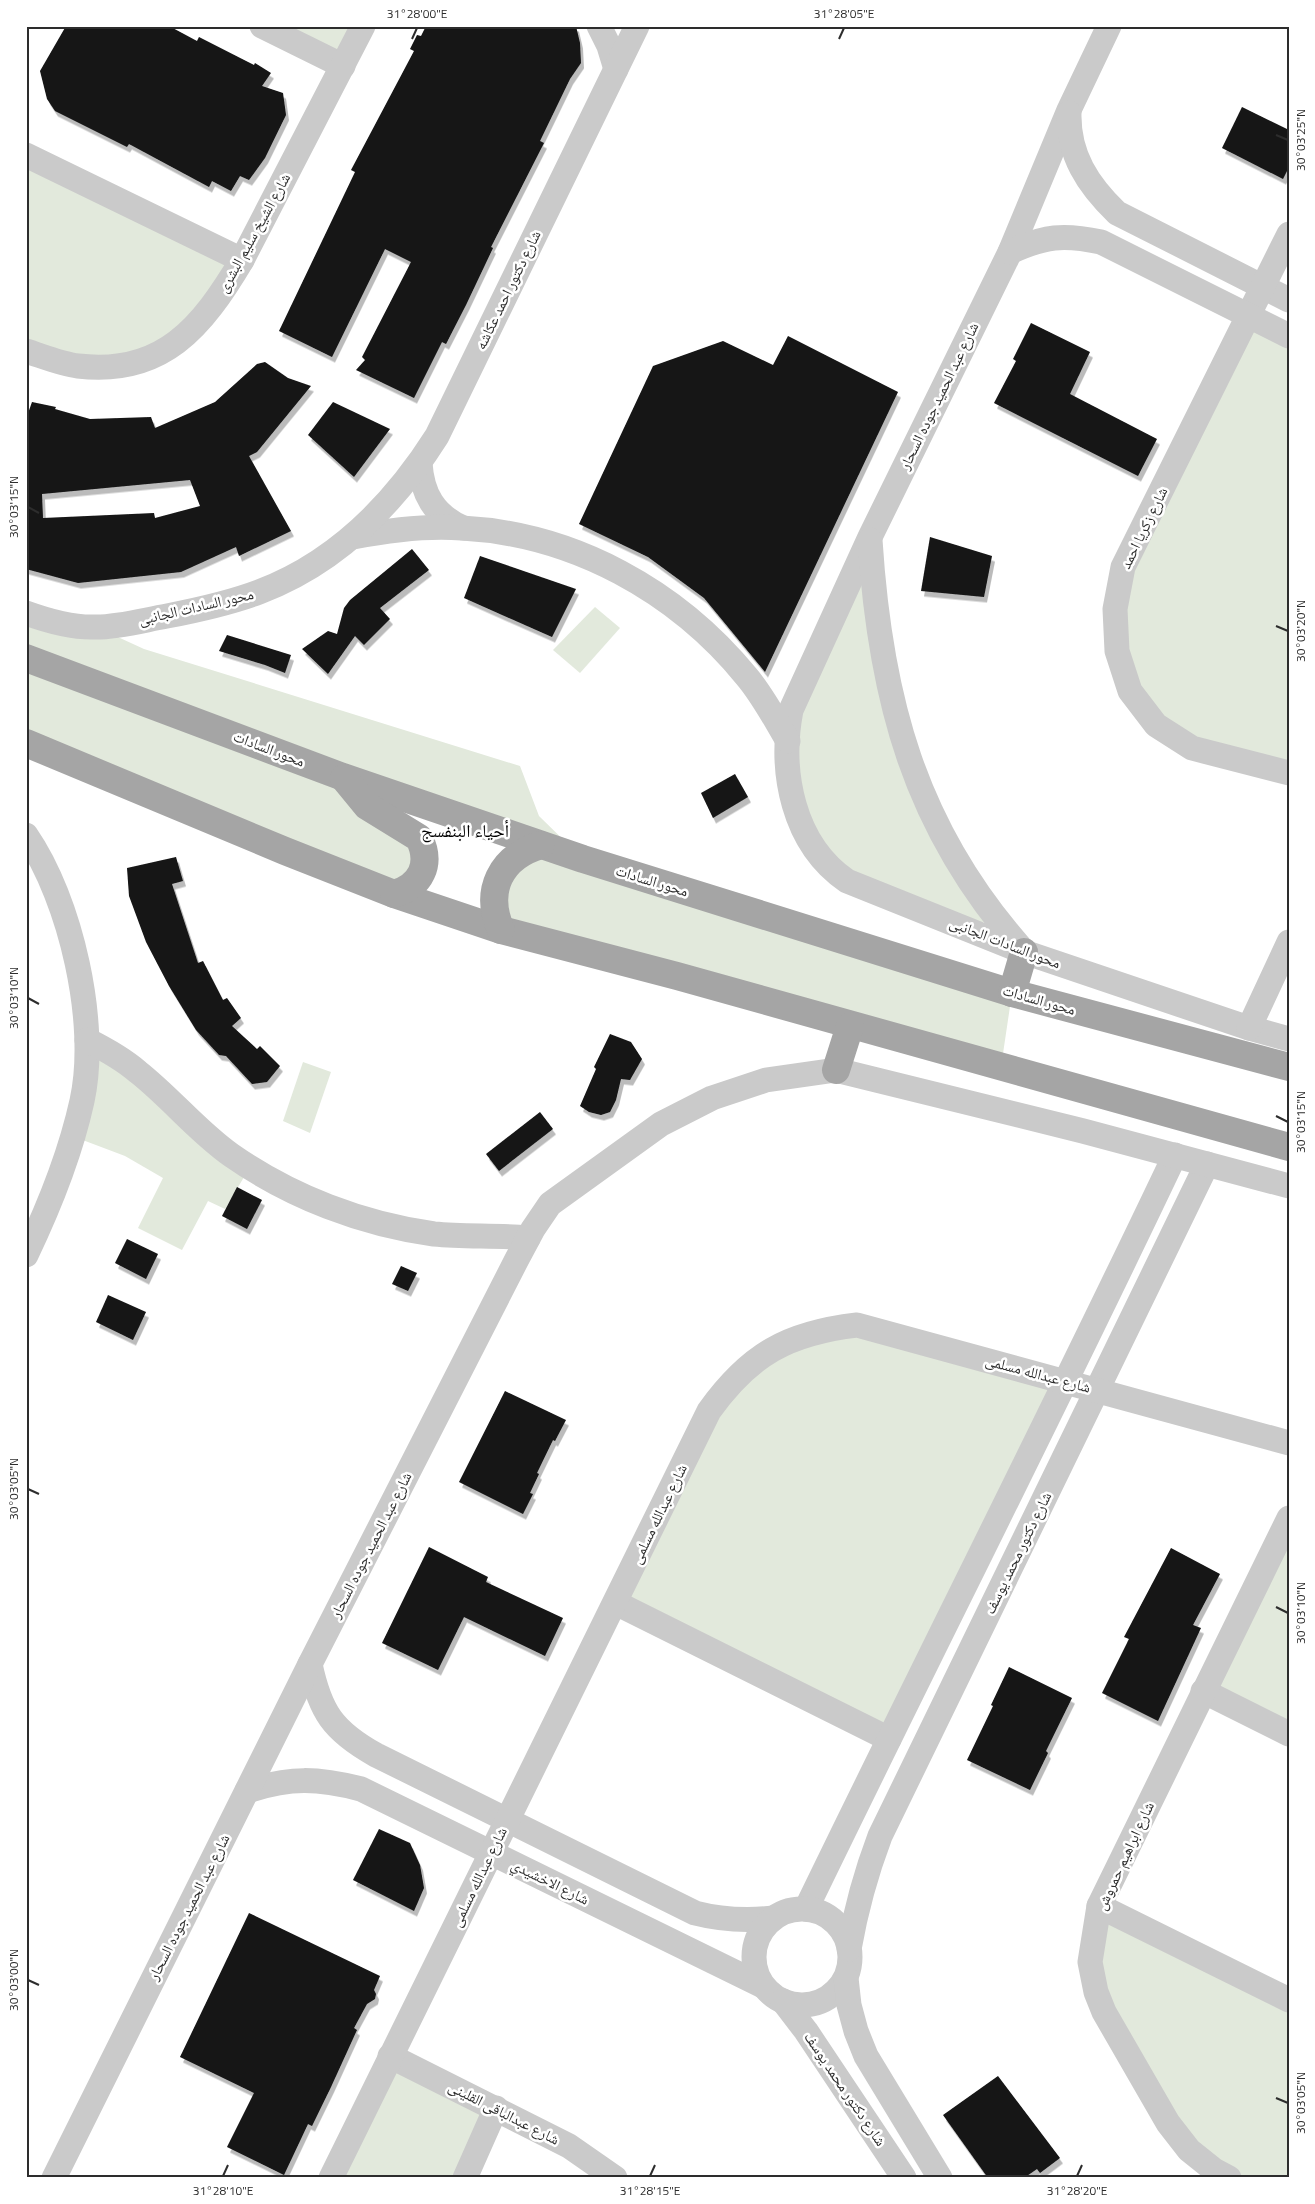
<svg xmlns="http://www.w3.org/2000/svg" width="1315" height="2204" viewBox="0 0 1315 2204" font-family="'Titillium Web','Noto Naskh Arabic',sans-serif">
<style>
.green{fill:#e2e9dc}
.building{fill:#141414;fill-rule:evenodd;filter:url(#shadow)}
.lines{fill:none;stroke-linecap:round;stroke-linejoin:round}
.minor{stroke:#cacaca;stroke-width:25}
.major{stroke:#a5a5a5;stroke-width:28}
.ticks{fill:none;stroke:#2d2d2d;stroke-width:2}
.labels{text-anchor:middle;stroke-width:5;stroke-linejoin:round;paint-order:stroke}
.street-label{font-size:15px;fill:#2d2d2d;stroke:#fff}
.quarter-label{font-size:18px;fill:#000;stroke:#fff}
.neatline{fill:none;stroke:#2d2d2d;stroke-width:2}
.ticks-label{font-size:12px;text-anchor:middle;fill:#2d2d2d}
</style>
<defs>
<filter id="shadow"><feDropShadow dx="3" dy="5.5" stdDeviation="0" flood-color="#0004"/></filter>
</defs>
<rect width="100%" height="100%" fill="#fff"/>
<g class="green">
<path d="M262 26H363L343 66Z"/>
<path d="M26 155 242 260 148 359 26 351Z"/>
<path d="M1249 316 1289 336V773L1156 725 1117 651 1115 609Z"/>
<path d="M870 537 901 736 1003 928 861 888 813 849 788 725Z"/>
<path d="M595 607 620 628 580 673 553 650Z"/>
<path d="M26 613 96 627 144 649 520 766 539 816 581 857 1012 993 1001 1067 501 930 494 907 529 848 341 775 419 838 411 887 26 745Z"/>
<path d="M87 1040 250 1167 225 1209 208 1201 182 1250 138 1228 163 1178 125 1156 72 1136Z"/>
<path d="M303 1062 331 1072 310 1133 283 1121Z"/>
<path d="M828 1329 1067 1382 889 1739 616 1603 727 1387Z"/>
<path d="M1289 1518V1734L1203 1691Z"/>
<path d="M1099 1906 1289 2000V2178H1230L1214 2170 1104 2012Z"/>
<path d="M390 2056 496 2108 465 2178H331Z"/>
</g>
<g class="building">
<path d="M66 26H169L197 41 199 37 254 65 255 63 271 73 262 86 283 93 286 115 265 158 249 180 240 176 231 191 212 181 209 187 129 144 127 147 55 111 47 99 40 71Z"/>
<path d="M426 26H576L580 43 581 63 570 79 540 141 544 143 491 247 493 248 466 305 446 344 442 342 414 398 356 370 365 360 362 357 411 262 385 249 332 357 279 331 355 172 351 170 414 51 410 49 417 35 421 36Z"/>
<path d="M1242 107 1289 130V167L1283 179 1222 148Z"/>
<path d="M1031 323 1090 352 1070 394 1157 439 1138 476 994 403 1016 361 1013 359Z"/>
<path d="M788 336 898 392 765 672 704 598 648 557 579 524 653 366 723 341 773 365Z"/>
<path d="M265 362 288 378 311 386 257 452 249 456 291 531 239 556 236 547 181 572 78 583 26 569V419L32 402 56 407 55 409 90 419 151 417 155 428 215 402 257 364ZM190 480 200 506 155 518 154 513 43 518 42 494Z"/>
<path d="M333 402 390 429 354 477 308 435Z"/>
<path d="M930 537 992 556 984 597 921 591Z"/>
<path d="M412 549 429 570 380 608 390 619 364 645 355 636 328 674 302 649 328 631 337 634 344 608 350 600Z"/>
<path d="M480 556 576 589 552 637 464 598Z"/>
<path d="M227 635 291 655 285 673 265 665 219 651Z"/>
<path d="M735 774 748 797 713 818 701 793Z"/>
<path d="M176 857 183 881 172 884 198 963 203 961 223 1000 227 998 241 1018 232 1026 257 1049 260 1046 280 1066 267 1082 252 1084 226 1056 219 1055 196 1030 169 986 146 942 129 896 127 868Z"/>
<path d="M610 1034 631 1042 642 1059 630 1080 621 1079 616 1100 610 1112 601 1115 589 1112 580 1106 596 1069 594 1067Z"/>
<path d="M540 1112 553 1129 499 1171 486 1154Z"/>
<path d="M237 1187 262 1200 247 1229 222 1216Z"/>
<path d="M127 1239 158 1254 146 1279 115 1263Z"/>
<path d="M401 1266 417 1273 408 1291 392 1284Z"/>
<path d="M108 1295 146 1312 133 1340 96 1322Z"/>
<path d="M505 1391 566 1420 555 1441 553 1440 537 1473 539 1474 530 1493 533 1494 523 1514 459 1482Z"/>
<path d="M429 1547 488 1577 486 1582 563 1618 545 1656 464 1617 438 1670 382 1643Z"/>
<path d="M1171 1548 1220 1574 1193 1625 1201 1628 1158 1721 1102 1693 1129 1639 1124 1637Z"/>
<path d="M1009 1667 1072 1698 1046 1751 1048 1753 1030 1790 967 1760 993 1706 991 1705Z"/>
<path d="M379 1829 410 1843 420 1865 424 1888 414 1911 353 1880Z"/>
<path d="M249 1913 380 1976 374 1990 376 1994 375 1999 367 2004 354 2028 357 2030 331 2087 312 2126 308 2124 284 2175 227 2147 254 2093 180 2057Z"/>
<path d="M998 2076 1060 2158 1040 2173 1037 2169 1024 2178H988L943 2115Z"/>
</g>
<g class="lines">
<g class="minor">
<path d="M262 26 343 66"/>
<path d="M599 26 609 46 616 69"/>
<path d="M1109 26 1069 110 1010 252 870 537 791 710C779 772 793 844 847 881L1024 952 1249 1028 1289 1039"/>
<path d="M1069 113C1068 155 1088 185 1117 213L1289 300"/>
<path d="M26 155 242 260"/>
<path d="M1289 234 1123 567 1115 609 1117 651 1130 691 1156 725 1192 748 1289 773"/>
<path d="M1010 252C1045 236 1063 234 1101 242L1289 336"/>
<path d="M26 351C42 356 61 364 78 366 163 376 202 327 242 260L363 26"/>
<path d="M420 463C422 494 434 515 463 528"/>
<path d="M353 537C389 530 425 525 462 528 574 534 677 591 747 677 763 696 775 719 788 741"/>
<path d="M870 540C880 697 914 827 1021 948"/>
<path d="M26 613C48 621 73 628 96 627 120 627 144 620 167 616 198 610 230 603 259 592 336 563 394 504 437 436L637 26"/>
<path d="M26 835C71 900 99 1024 82 1101 71 1151 48 1209 26 1255"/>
<path d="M1249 1028 1289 942"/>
<path d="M87 1040C105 1049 123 1059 138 1072 171 1098 197 1131 231 1155 291 1197 362 1224 434 1234 465 1237 497 1235 528 1238"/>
<path d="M616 1603 889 1739"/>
<path d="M310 1664C320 1712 333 1731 376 1755L695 1913C722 1920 746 1921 774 1918"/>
<path d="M1203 1691 1289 1734"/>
<path d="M247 1791C291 1777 317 1778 361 1789L763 1986"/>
<path d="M1099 1906 1289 2000"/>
<path d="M806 1909C928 1657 1055 1408 1175 1155"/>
<circle cx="802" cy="1957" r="48"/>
<path d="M849 1949C856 1909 866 1873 880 1836L1207 1164"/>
<path d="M846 1978 849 2005 856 2031 866 2056 940 2178"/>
<path d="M783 2001 806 2031 904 2178"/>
<path d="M390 2056 569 2146 615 2178"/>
<path d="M54 2178 310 1664 517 1259 533 1229 550 1204 661 1124 712 1098 766 1080 836 1070 1083 1131 1289 1186"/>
<path d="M331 2178 709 1411C750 1354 788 1333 857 1325L1289 1443"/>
<path d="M465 2178 496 2108"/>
<path d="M1229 2178 1214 2170 1189 2150 1168 2123 1104 2012 1096 1992 1090 1962 1099 1906 1289 1518"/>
</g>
<g class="major">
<path d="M26 658 343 777 583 859 1012 993 1289 1067"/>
<path d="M26 743 285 851 394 894 501 930 677 976 1289 1147"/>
<path d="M344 778 367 806 419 838C432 864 421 886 394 894"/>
<path d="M501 930C484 891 500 857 541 845"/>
<path d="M1012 993 1024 952"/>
<path d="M836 1070 850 1026"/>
</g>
</g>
<path class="ticks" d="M412 39 417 28M839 39 844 28M1276 135 1288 140M28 507 39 513M1276 626 1288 631M28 998 39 1004M1276 1116 1288 1122M28 1489 39 1494M1276 1607 1288 1613M28 1980 39 1985M1276 2098 1288 2103M223 2176 228 2165M650 2176 655 2165M1077 2176 1082 2165"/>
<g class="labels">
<g class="street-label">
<text transform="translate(254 233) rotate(-61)" y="5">شارع الشيخ سليم البشرى</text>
<text transform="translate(508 290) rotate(-64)" y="5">شارع دكتور احمد عكاشه</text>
<text transform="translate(939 396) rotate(-64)" y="5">شارع عبد الحميد جوده السحار</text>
<text transform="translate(1144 528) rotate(-64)" y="5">شارع زكريا احمد</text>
<text transform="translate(196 607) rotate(-13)" y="5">محور السادات الجانبى</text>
<text transform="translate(269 749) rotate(21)" y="5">محور السادات</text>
<text transform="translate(652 881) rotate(17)" y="5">محور السادات</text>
<text transform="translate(1005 943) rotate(21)" y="5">محور السادات الجانبى</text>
<text transform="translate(1039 1000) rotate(16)" y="5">محور السادات</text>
<text transform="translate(1038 1374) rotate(15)" y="5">شارع عبدالله مسلمى</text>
<text transform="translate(659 1514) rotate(-64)" y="5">شارع عبدالله مسلمى</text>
<text transform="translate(371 1545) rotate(-63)" y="5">شارع عبد الحميد جوده السحار</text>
<text transform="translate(1018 1553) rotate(-64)" y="5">شارع دكتور محمد يوسف</text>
<text transform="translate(1125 1856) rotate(-65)" y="5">شارع ابراهيم حمروش</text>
<text transform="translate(479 1877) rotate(-64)" y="5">شارع عبدالله مسلمى</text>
<text transform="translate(550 1882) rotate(26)" y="5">شارع الاخشيدي</text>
<text transform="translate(189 1907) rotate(-63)" y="5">شارع عبد الحميد جوده السحار</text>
<text transform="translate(845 2089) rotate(56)" y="5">شارع دكتور محمد يوسف</text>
<text transform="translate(504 2113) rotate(27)" y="5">شارع عبدالباقى القلينى</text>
</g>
<g class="quarter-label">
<text x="465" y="837">أحياء البنفسج</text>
</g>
</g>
<rect width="1315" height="2204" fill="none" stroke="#ffffff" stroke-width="55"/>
<rect x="28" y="28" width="1260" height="2148" class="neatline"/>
<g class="ticks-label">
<text x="417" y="18">31°28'00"E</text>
<text x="844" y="18">31°28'05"E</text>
<text transform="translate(1301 140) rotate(-90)" y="4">30°03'25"N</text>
<text transform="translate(14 507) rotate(-90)" y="4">30°03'15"N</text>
<text transform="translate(1301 631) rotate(-90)" y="4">30°03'20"N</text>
<text transform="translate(14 998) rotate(-90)" y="4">30°03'10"N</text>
<text transform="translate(1301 1122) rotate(-90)" y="4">30°03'15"N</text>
<text transform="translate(14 1489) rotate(-90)" y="4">30°03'05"N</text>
<text transform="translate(1301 1613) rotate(-90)" y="4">30°03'10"N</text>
<text transform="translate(14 1980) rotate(-90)" y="4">30°03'00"N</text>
<text transform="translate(1301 2103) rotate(-90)" y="4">30°03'05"N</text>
<text x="223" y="2195">31°28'10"E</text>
<text x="650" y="2195">31°28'15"E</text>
<text x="1077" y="2195">31°28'20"E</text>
</g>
</svg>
